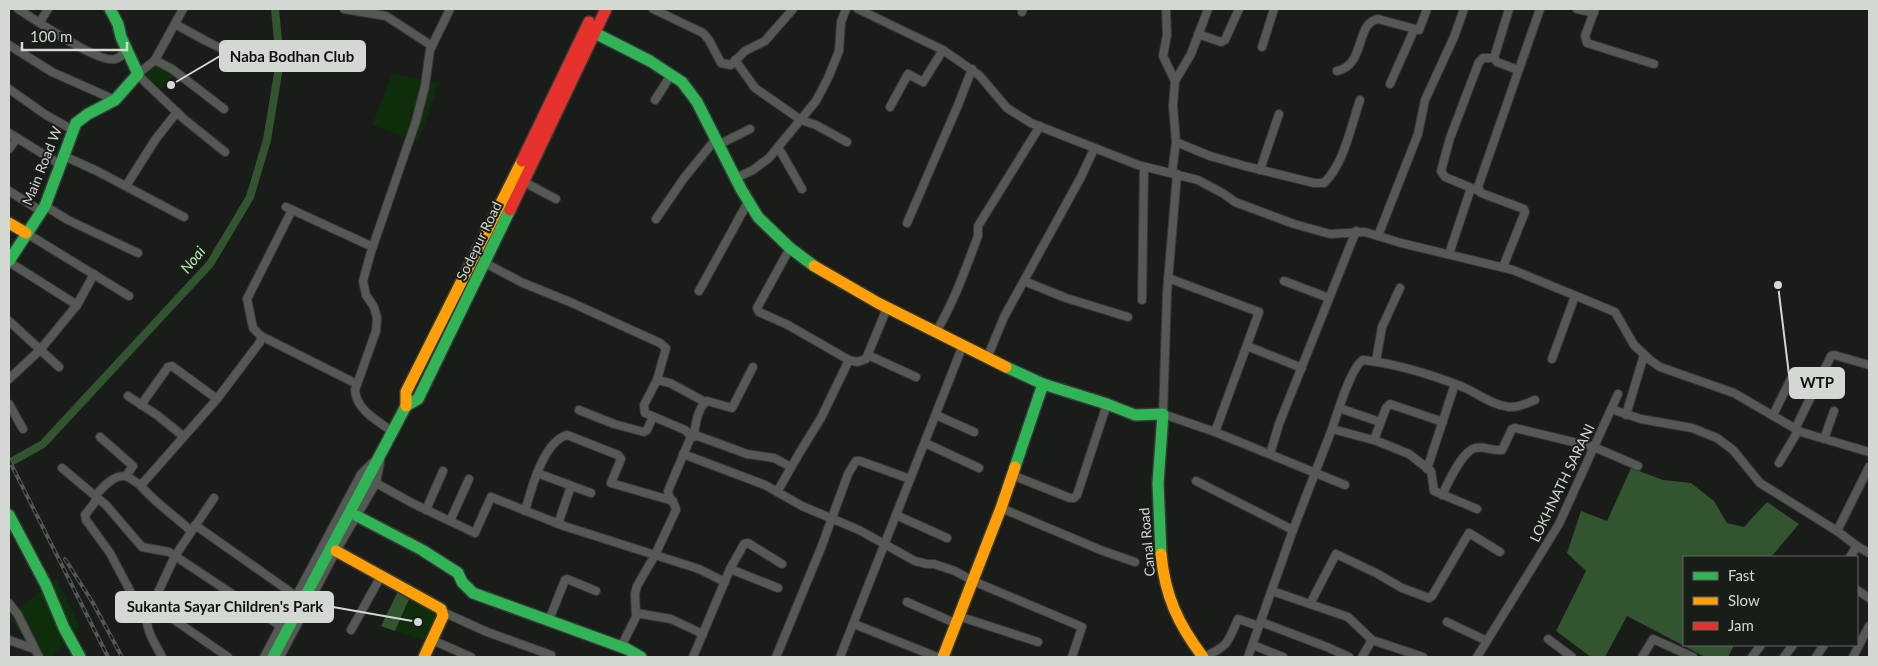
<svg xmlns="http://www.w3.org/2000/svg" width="1878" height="666" viewBox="0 0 1878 666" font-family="Lato,sans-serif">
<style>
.green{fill:#0e2d0b}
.water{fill:#32542f}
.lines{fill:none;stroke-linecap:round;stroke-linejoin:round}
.canal{stroke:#32542f;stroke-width:8}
.street-casing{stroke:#353835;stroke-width:10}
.fast-casing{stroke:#353835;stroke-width:14}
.slow-casing{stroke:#353835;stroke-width:14}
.jam-casing{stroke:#353835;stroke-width:14}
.street{stroke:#565856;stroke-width:8}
.fast{stroke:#30b455;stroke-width:11}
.slow{stroke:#ff9f0a;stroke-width:11}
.jam{stroke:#e5322d;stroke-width:11}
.rail-casing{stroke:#545854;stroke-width:4}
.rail{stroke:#181d17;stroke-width:2;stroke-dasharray:5.5;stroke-linecap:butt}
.labels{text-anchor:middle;stroke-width:4;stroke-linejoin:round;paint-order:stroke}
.street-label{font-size:14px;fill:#d3d8d3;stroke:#181d17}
.water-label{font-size:15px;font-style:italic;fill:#b4f0ae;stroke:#181d17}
.leader{fill:none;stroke:#d3d8d3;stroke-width:2}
.callout-dot{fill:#d3d8d3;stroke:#181d17;stroke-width:2}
.callout{fill:#d3d8d3;stroke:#d3d8d3;stroke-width:2}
.callout-label{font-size:15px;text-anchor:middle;font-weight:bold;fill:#111}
</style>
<rect width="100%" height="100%" fill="#191c18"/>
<g class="green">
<path d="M156 63 175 75 162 89 145 76Z"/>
<path d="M392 74 437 82 434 99 418 142 372 125Z"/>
<path d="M56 578 80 627 51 657H38L9 617Z"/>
<path d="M412 598 440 613 429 642 395 631Z"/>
</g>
<g class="water">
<path d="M1631 468 1663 480 1691 483 1714 501 1727 523 1744 527 1767 502 1799 524 1771 557H1684V645H1734L1728 657H1705L1627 616 1605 657H1591L1556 631 1586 571 1567 553 1581 511 1607 521Z"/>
<path d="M398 591 410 597 395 631 381 626Z"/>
</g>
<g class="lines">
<path class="canal" d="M9 463 43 444 210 264 250 197 267 140 280 61 275 9"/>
<defs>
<g id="street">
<path d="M18 9C34 19 99 64 115 59 120 58 124 53 128 50"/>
<path d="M344 9 386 16 432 46"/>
<path d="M653 9 703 33 709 40 721 63 731 65 745 51 765 41 793 9"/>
<path d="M858 9 943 50 979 75 1007 108 1031 123 1138 165 1198 180 1224 194 1235 202 1294 224 1330 234 1365 232 1401 243 1513 270 1615 312 1634 345 1650 360 1660 367 1734 393 1801 432 1869 452"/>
<path d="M1166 9 1167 35 1163 56 1175 81 1173 106 1176 142 1172 173"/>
<path d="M1509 9 1494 58 1497 62 1518 70"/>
<path d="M1577 9 1594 13"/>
<path d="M1595 9 1585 36 1587 43 1654 64"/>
<path d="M1022 12 1023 9"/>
<path d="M40 22 48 9"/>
<path d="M175 24 206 41 247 61"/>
<path d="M1198 34 1221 42 1225 40 1239 9"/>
<path d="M9 45 52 72 115 100"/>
<path d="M1262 47 1274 9"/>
<path d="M155 60 183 9"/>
<path d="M735 60 755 88 801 120 816 125 847 142"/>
<path d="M1337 71C1366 65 1355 23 1378 19L1419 30 1427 9"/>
<path d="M1175 81 1191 54 1208 9"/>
<path d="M1390 84 1414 30"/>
<path d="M9 89 46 115 73 130"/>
<path d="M655 100 671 75"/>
<path d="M890 107 908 74 923 82 943 50"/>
<path d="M224 109 172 69 155 60 138 74 143 80 184 119 225 152"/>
<path d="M9 133 61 165"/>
<path d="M1176 142 1210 156 1245 166 1314 183H1324C1344 164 1351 126 1360 100"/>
<path d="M718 145 750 129"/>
<path d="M778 147 802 189"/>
<path d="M9 149 17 138"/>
<path d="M64 156 97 171 184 217"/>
<path d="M1260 170 1279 114"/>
<path d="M1177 174 1167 293 1163 414 1215 432 1345 485"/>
<path d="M736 178 753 170 769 158 816 101 828 78 839 51 841 22 846 9"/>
<path d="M524 182 556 199"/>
<path d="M126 186 155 140 177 112"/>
<path d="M9 191 41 211"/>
<path d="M1479 191 1445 177 1441 171 1450 138 1479 62 1483 58H1494"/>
<path d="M45 206 68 220 138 253"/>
<path d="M286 207 373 247"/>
<path d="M656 219 684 178 715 140"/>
<path d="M907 223 958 105 972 69"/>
<path d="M26 233 129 296"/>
<path d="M1378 236 1418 134 1425 100 1454 37 1464 9"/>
<path d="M790 248 757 308 759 312 788 325 849 360 857 362 866 359 887 308"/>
<path d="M1449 254 1471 188"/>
<path d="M9 262 77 305 40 350 9 379"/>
<path d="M485 263 523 283 570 302 660 343 666 348 657 380"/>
<path d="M1503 267 1525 212 1524 209 1481 193 1478 187 1540 9"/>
<path d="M1168 278 1259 312 1215 432"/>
<path d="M1024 281 1066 298 1128 317"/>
<path d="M1284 281 1329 298"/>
<path d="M699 291 748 202"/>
<path d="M1142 300 1144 167"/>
<path d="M77 305 94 274"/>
<path d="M9 321 59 367"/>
<path d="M936 332C955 300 965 270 978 236V226L1040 126"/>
<path d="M261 336 357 384"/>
<path d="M1247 346 1302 368"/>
<path d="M868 355 916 377"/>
<path d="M987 358 1004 317 1081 177 1094 149"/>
<path d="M1552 359 1575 296"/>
<path d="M1376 361 1382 327 1400 288"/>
<path d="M128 396 157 415 183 436"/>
<path d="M9 404 23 429"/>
<path d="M141 405 168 367 172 366 217 399"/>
<path d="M1339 408 1380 422"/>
<path d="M1611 409 1641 419 1692 428 1717 438 1733 450 1760 483 1837 531"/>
<path d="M579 410 614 424 644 432 647 430 653 417"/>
<path d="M936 415 974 432"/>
<path d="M1626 415 1644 355"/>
<path d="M1773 415 1791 379"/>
<path d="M1332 429C1337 414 1351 367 1363 360 1399 364 1430 374 1463 387 1479 394 1492 405 1509 407 1518 408 1527 403 1535 400"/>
<path d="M1795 429 1831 356 1834 355 1869 365"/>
<path d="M393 432C378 421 356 410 355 390L376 331 377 318 374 307 366 295 363 281 371 252 416 121 425 86 430 50 450 9"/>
<path d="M694 436C695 426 698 407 707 401L732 408 753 367"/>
<path d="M100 437 133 466 126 476"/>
<path d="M692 437 685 430 645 413 644 405 657 380 670 383 705 402"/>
<path d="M1824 439 1834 411"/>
<path d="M1374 440 1386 408 1390 404 1443 422"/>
<path d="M925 443 979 468"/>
<path d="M683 454 765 485 802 506 859 530 915 561 927 564H934L955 571 973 581 1082 627 1072 657"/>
<path d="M1270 454 1279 424 1356 231"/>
<path d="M1779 463 1798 431"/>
<path d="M1869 467 1837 531 1857 546 1869 553"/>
<path d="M62 468 106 505 142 547 169 552 279 625"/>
<path d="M1427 469 1455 384"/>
<path d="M537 473 591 493"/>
<path d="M1012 475 1070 498H1074L1077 495 1107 404"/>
<path d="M1196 481 1293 530"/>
<path d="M376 483 412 503 475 533 491 497 564 526 699 569 725 582"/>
<path d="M139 484C154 502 174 515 191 531"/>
<path d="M777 492 800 452 821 418 849 360"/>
<path d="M1442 495C1448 483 1462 451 1475 448 1484 446 1493 451 1502 450L1512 429 1515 428 1594 447 1638 466"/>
<path d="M95 496C102 488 113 475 125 476 130 477 135 482 139 484L143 483 217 399 260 342 261 336 253 328 247 299 292 210"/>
<path d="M98 498 85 515 86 520 110 553 146 621"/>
<path d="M1001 508 1103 551 1135 562"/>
<path d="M426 510 443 471"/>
<path d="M525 511C531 490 543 442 567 435L618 455 621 459 611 483 673 501"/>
<path d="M896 515 947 538"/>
<path d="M450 521 469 479"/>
<path d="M558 524 571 486"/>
<path d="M195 525 296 596"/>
<path d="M1850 557 1857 546"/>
<path d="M730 569 778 588"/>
<path d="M1857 590 1869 598"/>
<path d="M1272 591 1348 617 1372 640 1423 657"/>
<path d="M907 602 955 623"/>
<path d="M9 603 18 615 39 657"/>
<path d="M1310 604 1336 554 1376 573 1402 588 1429 598 1432 596 1469 533 1500 552"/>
<path d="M150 610 170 617 228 657"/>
<path d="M443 612 487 632 551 655"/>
<path d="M636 613 671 619 703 634"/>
<path d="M958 616 1038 642"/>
<path d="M549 620 565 580 567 579 596 591"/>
<path d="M1261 622 1327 647 1349 657"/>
<path d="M1447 622 1487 641"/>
<path d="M854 624 937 657"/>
<path d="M351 630 381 576"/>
<path d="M1548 639 1572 657"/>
<path d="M9 640 34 649"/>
<path d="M432 640 471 657"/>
<path d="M1253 645 1283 657"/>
<path d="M621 647 636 617 635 594 637 586 655 555 676 510C675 502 668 498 668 491L690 439 692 437 698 436 747 454 774 458 791 467"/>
<path d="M162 657C156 645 145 630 147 616L175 556 214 498"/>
<path d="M264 657 361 474 372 463"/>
<path d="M280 657 336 551 376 483 380 462"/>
<path d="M693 657 730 569 744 544 748 543 782 564"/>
<path d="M776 657 821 548 848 474 856 461H860L910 479"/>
<path d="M840 657 963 345"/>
<path d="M1204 657C1229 645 1227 644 1238 619L1259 626"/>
<path d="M1248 657 1293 530 1332 429 1377 441 1409 454 1431 471 1434 491 1477 509"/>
<path d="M1362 657 1372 640"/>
<path d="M1477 657 1559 524 1618 394"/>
<path d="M1642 657 1653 639 1693 657"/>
<path d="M1752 657 1761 645"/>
<path d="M1784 657 1793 645"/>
<path d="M1816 657 1824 645"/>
<path d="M1853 657 1869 626"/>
</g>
<g id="fast">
<path d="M587 29 650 61 682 82 697 102 741 189 758 217 790 248 814 266"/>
<path d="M9 261 45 206 76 123 88 114 115 100 138 74 121 37 118 24 110 9"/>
<path d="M1006 367 1043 384 1107 404 1135 415 1163 414 1158 483 1161 554"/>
<path d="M1015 467 1043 384"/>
<path d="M9 515 46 585 64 628 80 657"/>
<path d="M357 516 422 550 458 573 462 582 473 593 627 649 641 657"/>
<path d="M273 657 406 406 418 399 510 210"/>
</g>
<g id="slow">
<path d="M9 223 26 233"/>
<path d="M814 266 878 303 1006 367"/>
<path d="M406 406V392L522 161"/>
<path d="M336 551 441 609 443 616 424 657"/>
<path d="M1161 554C1165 596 1178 624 1203 657"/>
<path d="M943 657 1001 508 1015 467"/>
</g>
<g id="jam">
<path d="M522 161 589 22"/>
<path d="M510 210 606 9"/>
</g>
</defs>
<use href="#street" class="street-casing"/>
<use href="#fast" class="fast-casing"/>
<use href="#slow" class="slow-casing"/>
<use href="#jam" class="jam-casing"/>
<use href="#street" class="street"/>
<use href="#fast" class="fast"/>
<use href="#slow" class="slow"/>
<use href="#jam" class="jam"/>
<defs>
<g id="rail">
<path d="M9 460 108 657"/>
<path d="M65 559 93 603 122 657"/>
</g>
</defs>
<use href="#rail" class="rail-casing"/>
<use href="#rail" class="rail"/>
</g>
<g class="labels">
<g class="street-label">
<text transform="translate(42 166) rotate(-68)" y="5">Main Road W</text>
<text transform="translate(479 241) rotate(-64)" y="5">Sodepur Road</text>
<text transform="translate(1562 483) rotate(-64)" y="5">LOKHNATH SARANI</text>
<text transform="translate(1147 542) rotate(-95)" y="5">Canal Road</text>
</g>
<g class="water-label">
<text transform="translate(193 260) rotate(-51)" y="5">Noai</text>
</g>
</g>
<path class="leader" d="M171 85L220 56M1778 285L1790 383M418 622L333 607"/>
<g class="callout-dot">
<circle cx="171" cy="85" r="5"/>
<circle cx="1778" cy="285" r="5"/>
<circle cx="418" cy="622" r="5"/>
</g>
<g class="callout">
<rect x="220" y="41" width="145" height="30" rx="5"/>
<rect x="1790" y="368" width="54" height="30" rx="5"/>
<rect x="116" y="592" width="217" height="30" rx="5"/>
</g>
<g class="callout-label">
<text x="292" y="62">Naba Bodhan Club</text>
<text x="1817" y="388">WTP</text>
<text x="225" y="612">Sukanta Sayar Children's Park</text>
</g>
<rect width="1878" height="666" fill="none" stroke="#d3d8d3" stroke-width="20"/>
<rect x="1683" y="556" width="175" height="90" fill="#181d17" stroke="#636862"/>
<rect x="1693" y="572" width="25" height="8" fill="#30b455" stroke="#636862"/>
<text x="1728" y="581" font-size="15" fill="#d3d8d3">Fast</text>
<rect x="1693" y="597" width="25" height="8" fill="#ff9f0a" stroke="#636862"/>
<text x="1728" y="606" font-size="15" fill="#d3d8d3">Slow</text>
<rect x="1693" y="622" width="25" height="8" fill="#e5322d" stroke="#636862"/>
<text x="1728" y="631" font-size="15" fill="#d3d8d3">Jam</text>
<path d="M22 42v8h105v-8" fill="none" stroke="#d3d8d3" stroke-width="2.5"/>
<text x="30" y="42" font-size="15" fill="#d3d8d3" stroke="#181d17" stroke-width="4" paint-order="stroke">100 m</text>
</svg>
